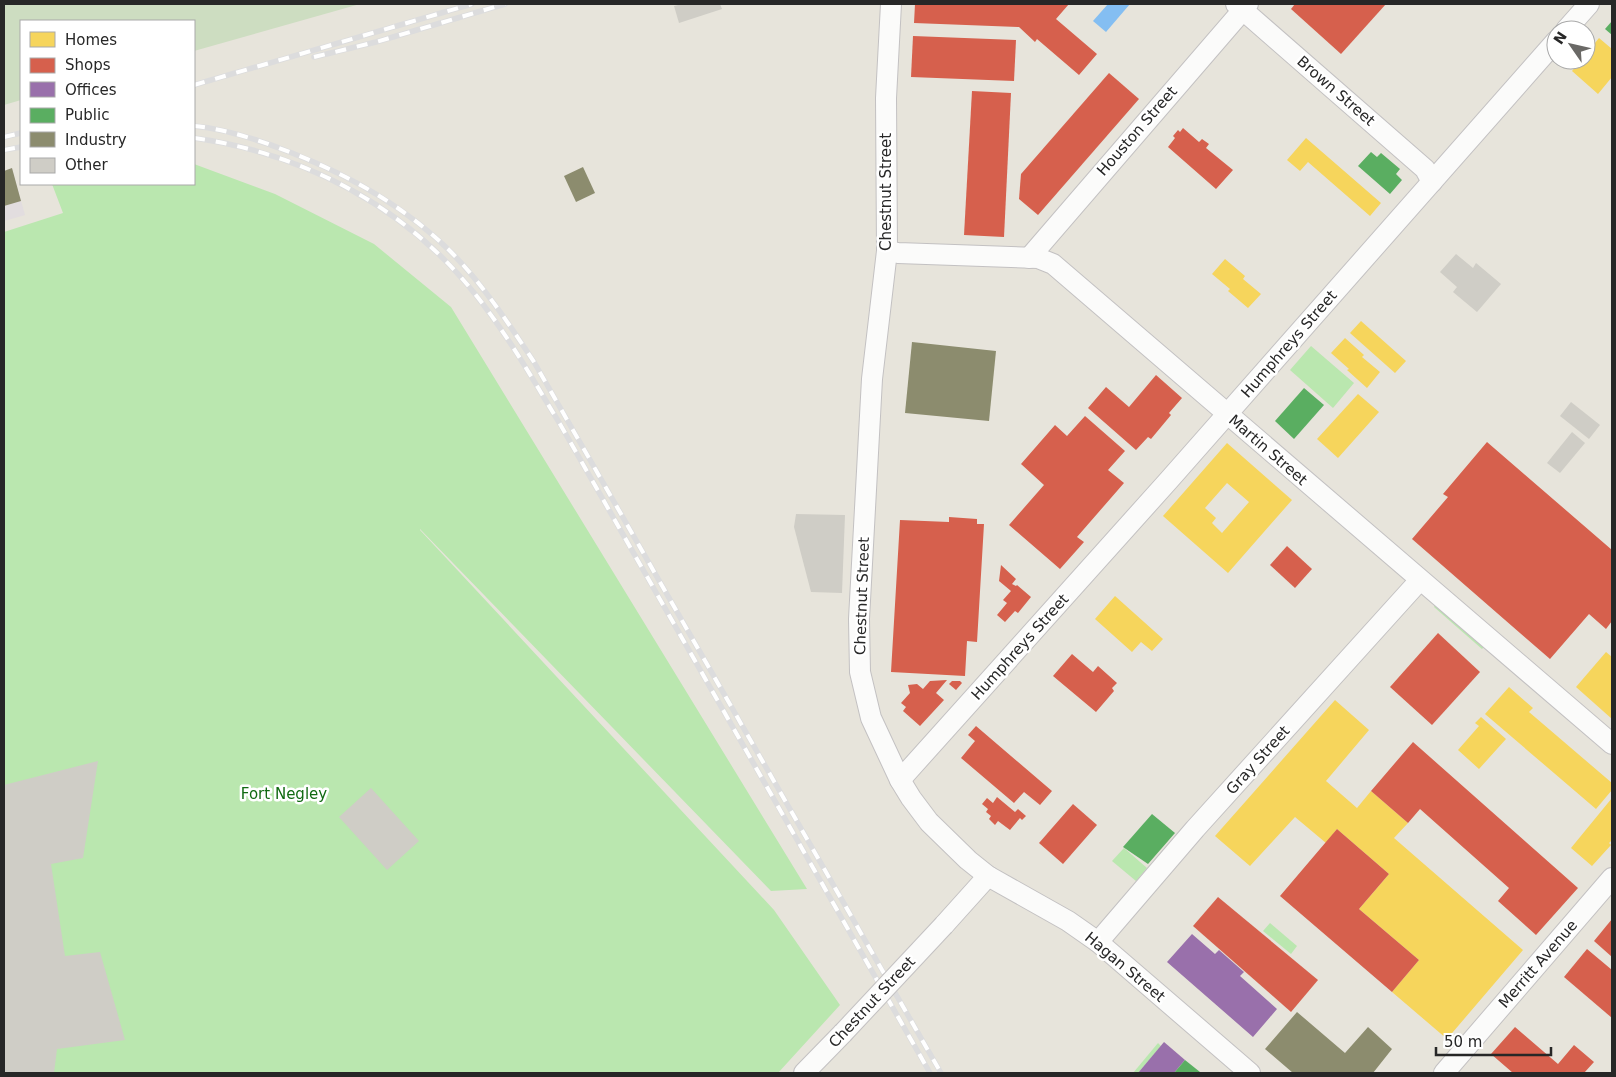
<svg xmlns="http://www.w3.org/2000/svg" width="1616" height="1077" viewBox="0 0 1616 1077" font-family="'DejaVu Sans',sans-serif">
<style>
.industrial{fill:#e2dddf}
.green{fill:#bae7af}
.cemetery{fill:#cdddc1}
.water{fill:#84bef2}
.homes{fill:#f6d55c;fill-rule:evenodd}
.shops{fill:#d6604d}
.offices{fill:#9970ab}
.public{fill:#5aae61}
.industry{fill:#8c8c6e}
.building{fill:#cfcdc6}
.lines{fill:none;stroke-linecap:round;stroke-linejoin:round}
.minor-casing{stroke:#c3c1c2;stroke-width:22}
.minor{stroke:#fbfbfa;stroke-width:20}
.rail-casing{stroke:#dcdcdd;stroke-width:5.5}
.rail{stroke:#fff;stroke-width:4;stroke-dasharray:11;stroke-linecap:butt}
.minor-bridge-casing{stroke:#c3c1c2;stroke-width:22;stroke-linecap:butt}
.minor-bridge{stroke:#fbfbfa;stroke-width:20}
.labels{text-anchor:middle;stroke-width:5;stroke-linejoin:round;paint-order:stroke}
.street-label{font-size:15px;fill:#272727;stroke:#fff}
.park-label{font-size:15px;fill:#116a12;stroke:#fff}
</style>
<rect width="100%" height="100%" fill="#e7e4db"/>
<path class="industrial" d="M12 168 25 215 4 221V171Z"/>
<g class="green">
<path d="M194 164 275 194 374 244 451 307 807 889 771 891 420 529V530L774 910 840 1005 778 1073H4V232L63 213 52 184H194Z"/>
<path d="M1311 346 1354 383 1333 408 1290 370Z"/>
<path d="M1435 605 1484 647 1482 649 1434 607Z"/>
<path d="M1124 848 1147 868 1136 881 1112 861Z"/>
<path d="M1270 923 1297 946 1291 954 1263 931Z"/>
<path d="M1158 1043 1161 1046 1138 1073H1133Z"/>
</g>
<path class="cemetery" d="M4 4H360L194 51V21H21V100L4 105Z"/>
<path class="water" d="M1108 4H1130L1106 32 1093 21Z"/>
<g class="homes">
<path d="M1599 38 1612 49V77L1598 94 1572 71 1581 60H1586V54Z"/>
<path d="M1306 138 1381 203 1370 216 1308 162 1300 171 1287 160Z"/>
<path d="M1225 259 1245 276 1243 279 1261 294 1248 308 1228 291 1230 289 1212 274Z"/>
<path d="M1361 321 1406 361 1395 373 1350 333Z"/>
<path d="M1345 338 1364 355 1362 357 1380 372 1367 388 1347 370 1349 369 1331 353Z"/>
<path d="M1358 394 1379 412 1338 458 1317 439Z"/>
<path d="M1227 443 1292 500 1228 573 1163 516ZM1227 483 1249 502 1222 533 1212 523 1216 518 1205 508Z"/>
<path d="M1115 596 1163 639 1152 651 1141 642 1132 652 1095 619Z"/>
<path d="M1606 652 1612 657V719L1576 687Z"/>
<path d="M1509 687 1533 708 1529 712 1612 783V790L1596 809 1485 714Z"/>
<path d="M1335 700 1369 730 1326 781 1357 808 1371 791 1408 823 1394 838 1523 950 1447 1039 1392 992 1419 960 1359 909 1389 874 1337 829 1326 843 1295 817 1250 866 1215 836Z"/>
<path d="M1481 717 1506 739 1479 769 1458 750 1479 726 1475 723Z"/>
<path d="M1612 798V840L1609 843 1611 845 1592 866 1571 848Z"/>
</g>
<g class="shops">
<path d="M915 4H1069L1056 19 1097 54 1079 75 1037 39 1035 42 1019 27 914 23Z"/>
<path d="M1295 4H1386L1341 54 1291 9Z"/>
<path d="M913 36 1016 40 1014 81 911 77Z"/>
<path d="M1109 73 1139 99 1038 215 1019 199 1021 174Z"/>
<path d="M972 91 1011 93 1004 237 964 235Z"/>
<path d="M1183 128 1199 142 1202 139 1209 144 1206 148 1233 170 1216 189 1168 147 1175 138 1173 136 1178 130 1180 132Z"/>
<path d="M1156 375 1182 398 1169 413 1171 415 1151 439 1148 437 1136 450 1088 408 1106 387 1129 407Z"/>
<path d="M1085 416 1125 451 1108 470 1124 483 1077 537 1084 542 1060 569 1009 525 1044 485 1021 464 1055 425 1067 436Z"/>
<path d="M1487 442 1612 550V621L1606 629 1589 614 1550 659 1412 539 1448 497 1443 494Z"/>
<path d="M949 517 977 519V524H984L977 642 967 641 965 676 891 672 900 520 949 522Z"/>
<path d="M1287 546 1312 569 1295 588 1270 565Z"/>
<path d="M1001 565 1016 579 1012 584 1016 586 1017 585 1031 597 1018 613 1015 611 1005 622 997 615 1007 603 1003 600 1011 591 999 581Z"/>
<path d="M1438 633 1480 672 1432 725 1390 687Z"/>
<path d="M1072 654 1093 672 1098 666 1117 683 1112 688 1114 691 1096 712 1053 676Z"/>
<path d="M947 680 936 693 944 700 920 726 903 711 906 707 901 703 910 693 908 685 917 684 923 689 930 681Z"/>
<path d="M952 681H960L962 683 956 690 949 684Z"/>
<path d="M976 726 1052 791 1040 805 1024 792 1014 803 961 758 975 741 968 735Z"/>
<path d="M1413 742 1578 888 1536 935 1498 901 1509 888 1420 809 1408 823 1371 791Z"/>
<path d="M997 797 1015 812 1018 809 1026 816 1022 820 1020 818 1010 830 998 821 995 825 989 819 991 816 986 812 988 809 982 804 987 798 993 803Z"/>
<path d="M1073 804 1097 825 1063 864 1039 843Z"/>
<path d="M1337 829 1389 874 1359 909 1419 960 1392 992 1280 896Z"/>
<path d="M1218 897 1318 980 1291 1012 1193 926Z"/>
<path d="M1612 919V957L1594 941Z"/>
<path d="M1587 949 1612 970V1018L1564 977Z"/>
<path d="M1515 1027 1558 1064 1574 1045 1594 1062 1584 1073H1513L1491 1054Z"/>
</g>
<g class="offices">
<path d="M1192 934 1215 954 1219 950 1244 972 1240 976 1277 1009 1253 1037 1167 962Z"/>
<path d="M1164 1042 1185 1060 1174 1073H1138Z"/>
</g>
<g class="public">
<path d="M1612 21V35L1605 29Z"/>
<path d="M1371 152 1377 157 1381 153 1400 169 1396 174 1402 180 1390 194 1358 166Z"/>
<path d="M1304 388 1324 405 1294 439 1275 421Z"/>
<path d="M1152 814 1175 833 1148 864 1123 847Z"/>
<path d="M1185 1060 1200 1072 1199 1073H1174Z"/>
</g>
<g class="industry">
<path d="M583 167 595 193 576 202 564 176Z"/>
<path d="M12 168 21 201 4 206V171Z"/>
<path d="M912 342 996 351 989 421 905 413Z"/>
<path d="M1297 1012 1345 1053 1368 1027 1392 1049 1373 1073H1293L1265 1049Z"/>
</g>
<g class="building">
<path d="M682 4H720L722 9 679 23 674 6Z"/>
<path d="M1456 254 1473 268 1476 263 1501 284 1477 312 1453 292 1457 287 1440 272Z"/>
<path d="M1571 402 1600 425 1589 439 1560 416Z"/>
<path d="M1572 432 1585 443 1560 473 1547 463Z"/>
<path d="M796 514 845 515 842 593 811 592 794 527Z"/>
<path d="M98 761 83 858 51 864 65 956 100 952 125 1040 57 1049 54 1073H4V785Z"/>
<path d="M371 788 419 841 387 870 339 817Z"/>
</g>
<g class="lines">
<defs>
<g id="minor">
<path d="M891 4 886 98 887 251 872 379 859 619 860 672 871 718 900 780 911 798 929 822 968 860 988 876 1068 921 1098 942 1250 1073"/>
<path d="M1236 4 1425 169 1432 182"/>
<path d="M1566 30 1589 4"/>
<path d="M887 251 898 253 1038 258 1053 264 1612 744"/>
<path d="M1029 258 1248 4"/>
<path d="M900 780 1169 480 1556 41"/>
<path d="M944 925 988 876"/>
<path d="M1098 942 1195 829 1420 580"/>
<path d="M804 1073 843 1033"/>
<path d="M1444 1073 1612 878"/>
</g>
</defs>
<use href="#minor" class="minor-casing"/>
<use href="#minor" class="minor"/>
<defs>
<g id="rail">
<path d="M314 57 376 42 505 4"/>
<path d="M194 85 472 4"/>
<path d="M194 126C226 129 262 141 292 153 351 176 407 208 452 253 484 286 509 324 534 362L941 1073"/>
<path d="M4 137 21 133"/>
<path d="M194 138C303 153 406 207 475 294 508 335 533 380 560 424L930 1073"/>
<path d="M4 150 21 147"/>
</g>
</defs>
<use href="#rail" class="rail-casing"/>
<use href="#rail" class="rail"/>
<defs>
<path id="minor-bridge" d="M843 1033 944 925"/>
</defs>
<use href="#minor-bridge" class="minor-bridge-casing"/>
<use href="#minor-bridge" class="minor-bridge"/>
</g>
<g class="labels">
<g class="street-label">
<text transform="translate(1336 91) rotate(41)" y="5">Brown Street</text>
<text transform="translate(1137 131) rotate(-49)" y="5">Houston Street</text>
<text transform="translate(886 192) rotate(-90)" y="5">Chestnut Street</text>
<text transform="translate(1289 344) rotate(-49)" y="5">Humphreys Street</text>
<text transform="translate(1268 450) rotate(41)" y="5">Martin Street</text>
<text transform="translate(862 596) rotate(-88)" y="5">Chestnut Street</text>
<text transform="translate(1020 647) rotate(-48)" y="5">Humphreys Street</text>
<text transform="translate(1258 760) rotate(-48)" y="5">Gray Street</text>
<text transform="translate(1538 964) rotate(-49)" y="5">Merritt Avenue</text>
<text transform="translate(1125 967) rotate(40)" y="5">Hagan Street</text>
<text transform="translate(872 1002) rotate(-47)" y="5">Chestnut Street</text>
</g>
<g class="park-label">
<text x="284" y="799">Fort Negley</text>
</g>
</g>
<rect width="1616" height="1077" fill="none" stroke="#272727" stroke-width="10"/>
<rect x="20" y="20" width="175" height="165" fill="#ffffff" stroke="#a9a9a9"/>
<rect x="30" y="32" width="25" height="15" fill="#f6d55c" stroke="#a9a9a9"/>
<text x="65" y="45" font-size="15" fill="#272727">Homes</text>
<rect x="30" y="58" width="25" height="15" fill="#d6604d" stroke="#a9a9a9"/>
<text x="65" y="70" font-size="15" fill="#272727">Shops</text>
<rect x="30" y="82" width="25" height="15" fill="#9970ab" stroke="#a9a9a9"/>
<text x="65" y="95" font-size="15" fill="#272727">Offices</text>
<rect x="30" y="108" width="25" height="15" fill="#5aae61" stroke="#a9a9a9"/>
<text x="65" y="120" font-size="15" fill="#272727">Public</text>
<rect x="30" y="132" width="25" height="15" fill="#8c8c6e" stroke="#a9a9a9"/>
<text x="65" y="145" font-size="15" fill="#272727">Industry</text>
<rect x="30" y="158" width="25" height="15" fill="#cfcdc6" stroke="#a9a9a9"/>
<text x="65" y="170" font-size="15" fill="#272727">Other</text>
<g transform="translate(1571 45) rotate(304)"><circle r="24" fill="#ffffff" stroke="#a9a9a9"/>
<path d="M0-4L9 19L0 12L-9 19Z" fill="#6a6966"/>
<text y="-8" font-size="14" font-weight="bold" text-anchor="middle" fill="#272727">N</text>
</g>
<path d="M1436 1047v8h115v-8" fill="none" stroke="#272727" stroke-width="2.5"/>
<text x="1444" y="1047" font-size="15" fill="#272727" stroke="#ffffff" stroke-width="4" paint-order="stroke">50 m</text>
</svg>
